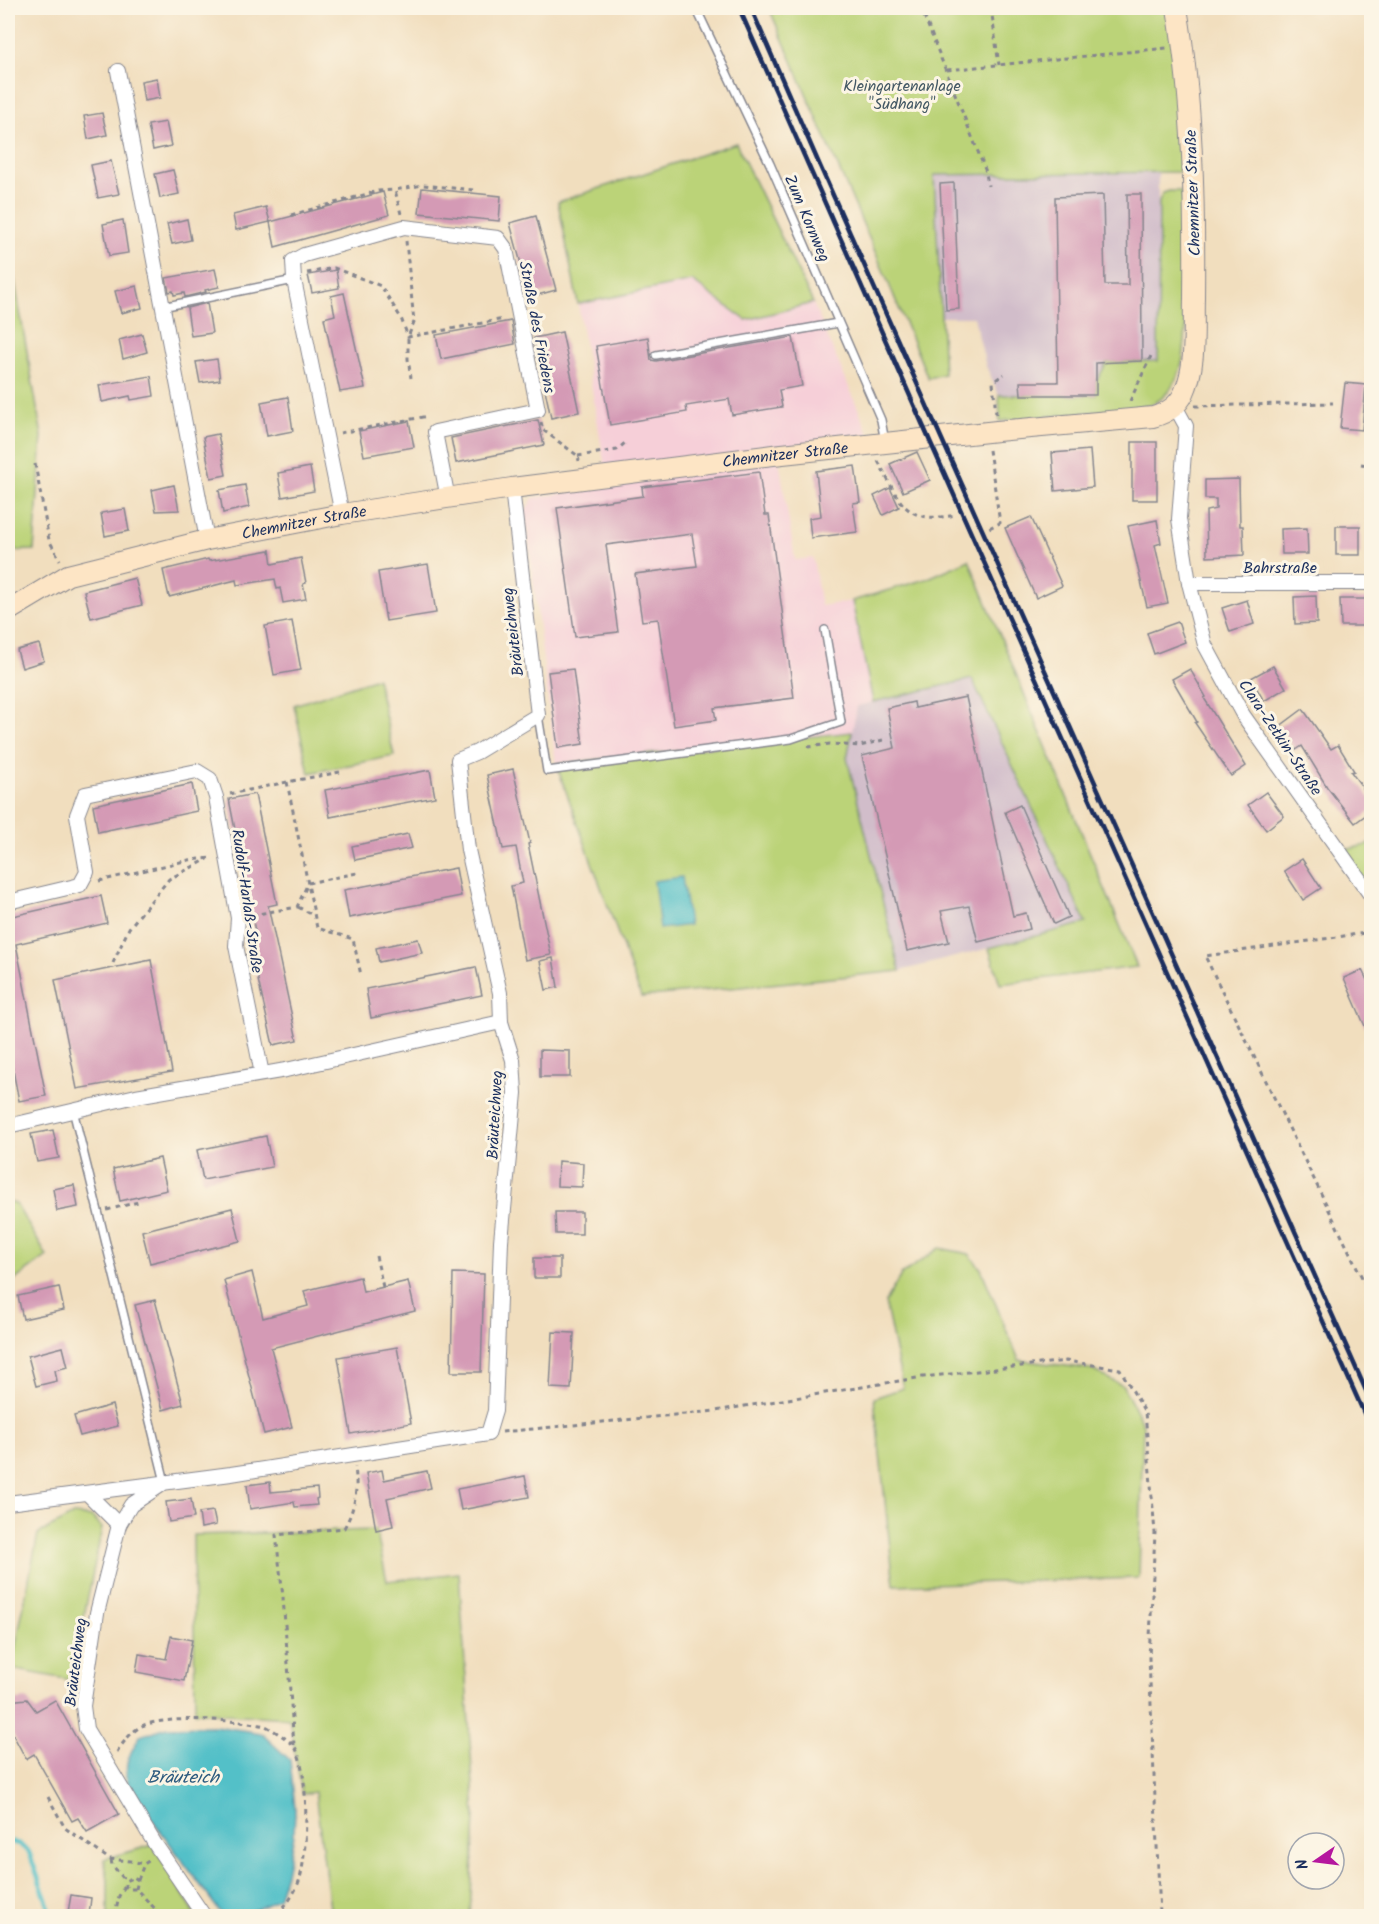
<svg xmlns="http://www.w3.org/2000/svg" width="1379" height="1924" viewBox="0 0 1379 1924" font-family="Kalam,sans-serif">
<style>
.built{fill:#f6cfd8}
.industrial{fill:#d1bdca}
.green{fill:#bbd378;stroke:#6b816b;stroke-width:1.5}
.water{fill:#52c0c8;stroke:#367893;stroke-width:1.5}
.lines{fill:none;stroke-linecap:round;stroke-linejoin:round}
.stream{stroke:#52c0c8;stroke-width:4.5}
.building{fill:#d49ab5}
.lane-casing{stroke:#86868e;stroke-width:10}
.street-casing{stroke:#86868e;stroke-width:16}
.secondary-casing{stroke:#86868e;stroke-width:22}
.path{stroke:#86868e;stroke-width:3;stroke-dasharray:4.5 4.5;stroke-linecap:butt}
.lane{stroke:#fff;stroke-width:7}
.street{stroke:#fff;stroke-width:14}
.secondary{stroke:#fde5c5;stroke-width:20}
.rail{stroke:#1b2f5e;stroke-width:4.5}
.labels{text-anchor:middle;stroke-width:6;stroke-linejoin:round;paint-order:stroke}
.park-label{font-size:16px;fill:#435864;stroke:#fcf5e5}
.street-label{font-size:16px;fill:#1b2f5e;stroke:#fcf5e5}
.water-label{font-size:18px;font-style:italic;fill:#2c5a7e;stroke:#fcf5e5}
</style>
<rect width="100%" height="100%" fill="#fcf5e5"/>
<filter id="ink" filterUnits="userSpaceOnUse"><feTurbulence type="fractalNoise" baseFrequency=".0167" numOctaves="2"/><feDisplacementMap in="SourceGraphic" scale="12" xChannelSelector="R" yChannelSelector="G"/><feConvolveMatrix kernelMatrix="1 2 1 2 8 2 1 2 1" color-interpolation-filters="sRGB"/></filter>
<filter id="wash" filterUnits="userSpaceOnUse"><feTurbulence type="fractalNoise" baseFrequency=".008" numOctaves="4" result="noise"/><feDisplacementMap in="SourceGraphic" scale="24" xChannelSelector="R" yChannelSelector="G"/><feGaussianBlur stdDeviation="1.35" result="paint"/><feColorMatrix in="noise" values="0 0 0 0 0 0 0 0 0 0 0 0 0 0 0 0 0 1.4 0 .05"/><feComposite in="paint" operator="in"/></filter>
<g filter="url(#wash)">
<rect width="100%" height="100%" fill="#f1debe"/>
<path class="built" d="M692 281 746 320 813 303 869 434 777 447 795 560 813 558 821 606 852 601 873 702 857 706 852 732 556 764 525 512 533 498 608 486 578 304Z"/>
<g class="industrial">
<path d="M1158 173V361L1096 395H999L986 366 974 317H941L934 175Z"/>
<path d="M972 679 1087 923 900 971 847 758 857 706Z"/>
</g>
<g class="green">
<path d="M769 8H1166L1179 79 1181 172 934 175 944 374 928 378 886 277Z"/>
<path d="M736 143 813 303 746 320 692 281 578 304 558 202Z"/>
<path d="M1169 191H1180L1183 197C1185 247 1190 300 1184 350 1183 366 1176 385 1164 396 1156 404 1145 406 1135 408L1000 421 999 395H1096V382L1107 362 1158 361 1159 201 1163 193Z"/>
<path d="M8 244 42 436 34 550 8 551Z"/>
<path d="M969 560 1137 967 1000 984 989 948 1086 923 972 679 873 702 852 601 926 579Z"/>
<path d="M377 678 394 756 309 773 294 705Z"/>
<path d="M852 732 847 758 900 971 641 997 556 764Z"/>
<path d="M1371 844V897L1340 851Z"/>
<path d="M8 1201 16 1204 47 1256 8 1285Z"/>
<path d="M939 1248 969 1254 981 1269 1019 1360 1090 1369 1123 1386 1143 1425 1139 1578 894 1585 874 1398 903 1388 885 1302 901 1275Z"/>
<path d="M73 1515 92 1517 102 1528 71 1680 11 1669 38 1534Z"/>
<path d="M376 1530 387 1581 459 1573 475 1816 470 1916H331L315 1792 302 1794 289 1718 195 1712 193 1535Z"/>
<path d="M153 1845 196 1916H108V1880L104 1859Z"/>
</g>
<g class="water">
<path d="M682 877 689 925 660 929 654 881Z"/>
<path d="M215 1726 261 1733 290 1760 295 1809 294 1835 286 1873 278 1898C262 1908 242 1916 223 1916L129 1788C123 1763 128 1757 140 1736L167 1727Z"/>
</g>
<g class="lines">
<g class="stream">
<path d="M8 1841 19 1844 29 1852 52 1916"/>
<path d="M296 1909 300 1916"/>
</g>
</g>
<g id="blocks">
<g class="building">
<path d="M157 78 160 98 144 101 141 81Z"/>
<path d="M102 113 107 135 88 139 84 116Z"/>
<path d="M166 122 171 146 153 150 148 125Z"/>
<path d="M111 161 119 194 98 198 91 165Z"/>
<path d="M173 170 179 194 160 198 155 174Z"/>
<path d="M954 183 959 309 946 310 940 184Z"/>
<path d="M422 188 501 196 499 221 419 213Z"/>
<path d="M383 192 389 215 275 247 270 222Z"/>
<path d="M1127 194H1141L1142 361 1096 363V395H1021L1020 382H1058L1055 197 1103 195 1105 285H1128Z"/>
<path d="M266 207 270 222 236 230 233 215Z"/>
<path d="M536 216 556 290 530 297 510 223Z"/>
<path d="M187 219 191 240 172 244 167 224Z"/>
<path d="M123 220 128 253 109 256 103 224Z"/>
<path d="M215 269 219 287 205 290 206 292 185 297 184 293 174 295 173 291 169 292 166 278Z"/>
<path d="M336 270 339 288 312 293 308 275Z"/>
<path d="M137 286 142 308 121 313 115 291Z"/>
<path d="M344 293 365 388 340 392 324 318 335 315 331 296Z"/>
<path d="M207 303 212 333 191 336 187 308Z"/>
<path d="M511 321 515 344 441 359 436 335Z"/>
<path d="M562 332 579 412 551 418 534 338Z"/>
<path d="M142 334 147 352 123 359 119 340Z"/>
<path d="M648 337 651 360 656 361 793 337 802 386 779 390 782 407 732 415 729 399 686 406 687 412 610 425 596 346Z"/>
<path d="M217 359 220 380 200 383 196 362Z"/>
<path d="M151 376 154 396 131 400 130 396 102 402 99 385Z"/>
<path d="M1345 383 1366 385 1362 430 1340 428Z"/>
<path d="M288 397 293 431 267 436 261 402Z"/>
<path d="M538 420 544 445 456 463 451 438Z"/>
<path d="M409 421 414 447 364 456 359 431Z"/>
<path d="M218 434 226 475 211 478 203 437Z"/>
<rect x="1132" y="442" width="25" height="58"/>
<path d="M1090 450 1093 487 1055 491 1052 453Z"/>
<path d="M917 452 930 480 903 492 890 464Z"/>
<path d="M855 466 860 502 853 503 857 532 811 538 809 518 821 516 816 471Z"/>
<path d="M310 467 314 491 282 497 278 473Z"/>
<path d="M759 472 765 515H769L794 698 714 708 716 720 674 726 658 619 642 621 635 574 697 566 692 534 606 545 618 632 575 637 557 508 643 496 642 487Z"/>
<path d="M1239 479 1240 526H1243L1244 555 1207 557 1206 511 1216 509V499H1205V480Z"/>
<path d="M174 485 179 510 156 511 152 490Z"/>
<path d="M245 485 249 507 223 513 219 490Z"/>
<path d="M890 488 899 507 883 515 874 496Z"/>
<path d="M125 509 129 531 105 536 101 513Z"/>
<path d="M1031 517 1062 586 1036 598 1005 528Z"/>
<path d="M1157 520 1161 543 1155 545 1168 603 1147 607 1128 526Z"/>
<rect x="1336" y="526" width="24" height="29"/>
<path d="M1307 528 1308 554H1282L1281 529Z"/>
<path d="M270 550 272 564 301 558 306 583 303 584 306 599 283 603 280 588 277 589 275 579 237 585 236 580 169 597 163 570 208 559 209 561Z"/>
<path d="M428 564 436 613 386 621 378 572Z"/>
<path d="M135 578 142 605 91 618 84 591Z"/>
<path d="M1316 596 1317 623 1295 624 1294 597Z"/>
<path d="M1340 599H1368V626H1341Z"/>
<path d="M1247 600 1254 624 1230 632 1222 608Z"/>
<path d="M292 621 301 670 274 675 265 626Z"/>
<path d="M1178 622 1185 642 1154 654 1147 633Z"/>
<path d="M39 644 44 661 22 668 17 650Z"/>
<path d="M1273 666 1286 688 1264 701 1251 678Z"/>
<path d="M573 669 583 744 558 748 548 672Z"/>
<path d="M1190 669 1206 697 1204 698 1246 766 1231 776 1195 723 1197 722 1172 679Z"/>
<path d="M966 697 1013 916 1026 913 1030 929 978 942 969 906 941 911 949 942 907 951 862 756 895 748 887 708 914 702 915 708Z"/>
<path d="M1303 709 1331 749 1338 745 1354 771 1351 772 1371 799V811L1355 823 1327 787 1302 746 1296 750 1279 727Z"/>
<path d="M513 769 530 843 528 844 551 955 525 960 511 886 523 883 516 847 503 849 487 775Z"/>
<path d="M430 770 435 797 330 817 325 790Z"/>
<path d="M192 784 197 811 98 832 93 805Z"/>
<path d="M1266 792 1284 816 1266 830 1248 805Z"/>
<path d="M255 794 277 904 268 906 297 1040 273 1045 247 932 255 931 229 799Z"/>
<path d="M1020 805 1069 917 1054 924 1005 812Z"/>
<path d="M408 834 412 848 355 860 352 846Z"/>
<path d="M1302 859 1321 888 1303 900 1284 871Z"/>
<path d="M456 868 461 896 349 918 344 890Z"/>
<path d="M101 896 107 923 16 944 46 1096 19 1101 8 1045V917Z"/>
<path d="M418 939 422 953 379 962 376 948Z"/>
<path d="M553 958 558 987 546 990 540 961Z"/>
<path d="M151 960 172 1072 77 1089 55 980Z"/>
<path d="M476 967 482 995 371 1018 366 989Z"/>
<path d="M1362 970 1367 980 1371 978V1040L1344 978Z"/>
<path d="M540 1050 570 1051V1077H540Z"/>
<path d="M53 1130 59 1158 37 1162 31 1134Z"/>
<path d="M266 1136 272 1167 203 1180 197 1150Z"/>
<path d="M160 1158 167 1190 120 1201 113 1169Z"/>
<path d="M558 1161 583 1163 582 1187 557 1186Z"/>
<path d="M74 1185 78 1207 57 1211 53 1189Z"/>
<path d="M232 1208 240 1241 150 1263 142 1231Z"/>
<path d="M555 1212H582V1234H556Z"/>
<rect x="534" y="1258" width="26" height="20"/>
<path d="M252 1272 263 1318 308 1306 304 1291 360 1277 363 1292 408 1281 415 1311 271 1348 292 1427 264 1434 224 1280Z"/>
<path d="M453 1273 484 1274 481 1372H451Z"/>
<path d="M59 1287 64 1310 23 1319 18 1296Z"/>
<path d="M155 1300 183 1404 163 1410 135 1305Z"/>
<path d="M553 1332 574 1333 571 1389 550 1388Z"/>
<path d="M63 1347 68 1367 55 1370 57 1381 36 1386 28 1356Z"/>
<path d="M397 1347 411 1423 351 1434 338 1357Z"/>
<path d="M112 1405 118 1426 80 1436 74 1416Z"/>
<path d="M382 1470 384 1480 427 1471 431 1488 387 1498 393 1526 376 1530 366 1473Z"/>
<path d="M525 1476 529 1497 461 1510 457 1489Z"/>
<path d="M270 1482 271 1492 317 1488 318 1498 316 1499 317 1505 295 1507 294 1502 250 1509 247 1485Z"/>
<path d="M191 1499 194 1518 169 1522 166 1502Z"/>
<path d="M213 1511 216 1525 201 1528 199 1513Z"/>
<path d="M171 1636 192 1640 184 1681 136 1672 139 1654 166 1659Z"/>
<path d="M27 1699 36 1711 55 1700 119 1814 87 1832 78 1818 72 1821 34 1754 26 1759 8 1725V1701Z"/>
<path d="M71 1895 91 1898 89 1915 68 1912Z"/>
</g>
</g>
</g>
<g filter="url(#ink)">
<use href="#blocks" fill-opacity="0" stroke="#86868e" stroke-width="1.5"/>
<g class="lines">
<defs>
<g id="lane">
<path d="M696 8 770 164 881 420 885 442"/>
<path d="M162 307 294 280"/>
<path d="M656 355 838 323"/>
<path d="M538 715 547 771 791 739 841 722 825 630"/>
<path d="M73 1110 165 1482"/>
</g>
<g id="street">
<path d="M118 71 207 540"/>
<path d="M1175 406 1186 426 1179 519 1189 583 1205 645 1243 715 1372 897"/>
<path d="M342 514 294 280 293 261 304 255 404 227 498 238 506 249 538 410 435 432 448 499"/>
<path d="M1189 583H1372"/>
<path d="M8 902 80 885 87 872 77 815 85 794 197 771 210 779 216 797 238 918 236 946 262 1074"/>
<path d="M8 1126 136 1096 286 1070 501 1022"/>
<path d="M161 1485 131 1505 119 1525 97 1613 83 1706 86 1729 155 1844 204 1916"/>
<path d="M87 1493 119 1525"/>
<path d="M8 1503 231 1474 488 1434 495 1411 501 1241 515 1093 513 1060 501 1022 500 993 468 850 458 760 477 752 538 715 512 488"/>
</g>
<g id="secondary">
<path id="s1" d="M8 611 68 575 207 540 342 514 512 488 773 455 997 431 1153 417C1167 413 1178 406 1184 393 1197 365 1193 328 1194 298 1195 201 1193 103 1177 8"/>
</g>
</defs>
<use href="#lane" class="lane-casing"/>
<use href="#street" class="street-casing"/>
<use href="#secondary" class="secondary-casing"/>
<g class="path">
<path d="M921 8 986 172 988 186"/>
<path d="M991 8 999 65"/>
<path d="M947 70 1167 48"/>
<path d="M401 214 395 190 423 185 474 190"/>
<path d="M291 215 378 191 395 190"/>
<path d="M406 241 414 322 408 337V359L411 378"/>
<path d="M307 273 334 268 381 286 401 318 408 337 504 319"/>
<path d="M1130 401 1151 356"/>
<path d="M1195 406 1333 403"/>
<path d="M996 414 993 382 1004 374"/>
<path d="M541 422 543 430 578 456 579 461"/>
<path d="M340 433 428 416"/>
<path d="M989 450 1000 523 989 528"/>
<path d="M578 456 617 450 627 441"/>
<path d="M878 461C900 501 903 525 955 515"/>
<path d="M35 464 49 540 60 560"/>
<path d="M1361 464 1372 466"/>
<path d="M808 747 830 744 860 746 883 740"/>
<path d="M340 772 287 782 317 928 353 939 361 975"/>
<path d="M230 794 287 782"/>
<path d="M99 881 189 860 213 858"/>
<path d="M298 907 315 916"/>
<path d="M252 915 297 907 308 883 357 873"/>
<path d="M1372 932 1205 956 1372 1298"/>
<path d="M113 963 129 928 169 879 208 859"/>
<path d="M107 1210 138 1202 137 1197"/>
<path d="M376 1256 383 1287"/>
<path d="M502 1432 715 1411 923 1377 1066 1361 1120 1369 1145 1412 1155 1533 1149 1658 1160 1916"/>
<path d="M294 1745 283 1597 276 1535 344 1528C355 1509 358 1490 355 1467"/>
<path d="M117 1752C123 1742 132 1731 142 1726 164 1715 241 1720 265 1726 271 1728 292 1742 295 1747 309 1770 308 1851 300 1878 297 1889 288 1905 278 1912 275 1914 269 1915 265 1916"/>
<path d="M48 1797 65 1828 109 1859 131 1861 144 1864"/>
<path d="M111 1860 112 1865 125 1880"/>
<path d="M138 1880 144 1864 150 1860"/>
<path d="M136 1889 138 1880 134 1877 125 1881V1886L129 1889H136L162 1916"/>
<path d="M115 1916 119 1896 125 1886"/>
</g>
<use href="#lane" class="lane"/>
<use href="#street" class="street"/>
<use href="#secondary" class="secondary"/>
<g class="rail">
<path d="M739 8 929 439 1372 1431"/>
<path d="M751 8 820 166 1372 1404"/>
</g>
</g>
</g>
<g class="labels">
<g class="park-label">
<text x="902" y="91">Kleingartenanlage<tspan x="902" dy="18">"Südhang"</tspan></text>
</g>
<g class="street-label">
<text transform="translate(1192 193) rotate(-92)" y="6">Chemnitzer Straße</text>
<text transform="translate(808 218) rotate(67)" y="6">Zum Kornweg</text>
<text transform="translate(538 327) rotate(79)" y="6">Straße des Friedens</text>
<text dy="6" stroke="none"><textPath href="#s1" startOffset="798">Chemnitzer Straße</textPath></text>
<text dy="6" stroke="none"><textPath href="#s1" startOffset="312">Chemnitzer Straße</textPath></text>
<text x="1280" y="573">Bahrstraße</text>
<text transform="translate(512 632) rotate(-97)" y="6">Bräuteichweg</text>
<text transform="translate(1281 737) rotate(56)" y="6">Clara-Zetkin-Straße</text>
<text transform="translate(248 901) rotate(82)" y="6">Rudolf-Harlaß-Straße</text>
<text transform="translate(494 1115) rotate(-87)" y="6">Bräuteichweg</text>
<text transform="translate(75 1662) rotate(-83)" y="6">Bräuteichweg</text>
</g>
<g class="water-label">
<text x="183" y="1783">Bräuteich</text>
</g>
</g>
<rect width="1379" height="1924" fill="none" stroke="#fcf5e5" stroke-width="30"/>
<g transform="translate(1316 1861) rotate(256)"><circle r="28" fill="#fcf5e5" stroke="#a2a6af" stroke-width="1.5"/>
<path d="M0-4.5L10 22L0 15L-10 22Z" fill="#b5179e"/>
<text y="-9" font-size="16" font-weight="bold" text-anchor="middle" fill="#1b2f5e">N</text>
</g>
</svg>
